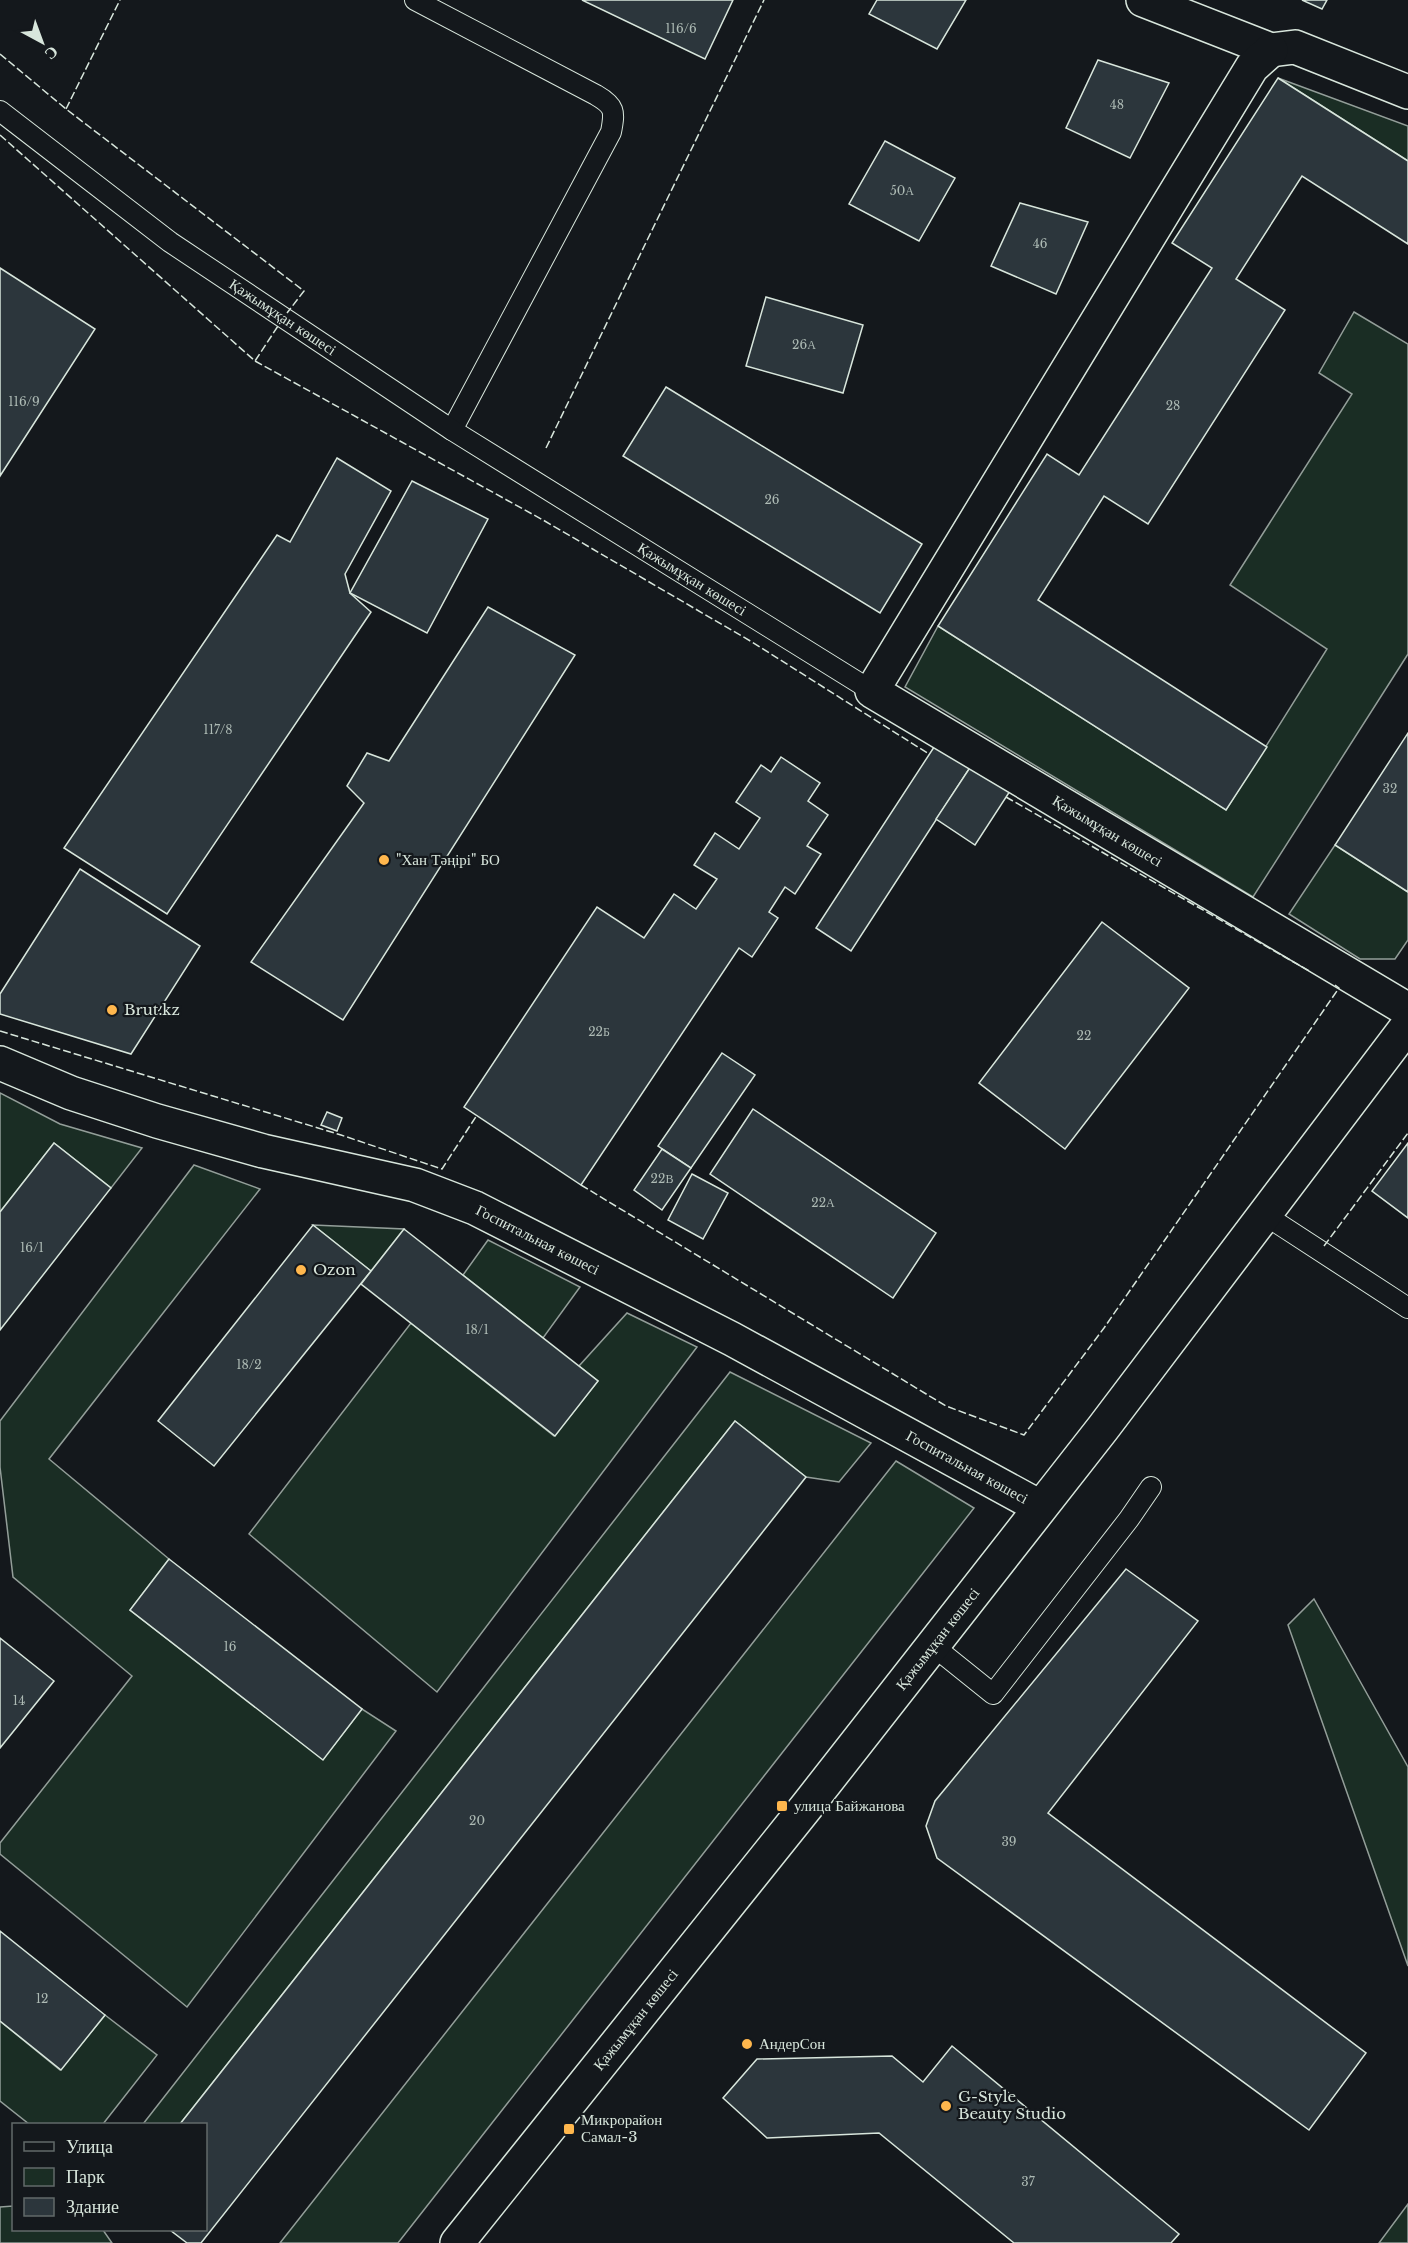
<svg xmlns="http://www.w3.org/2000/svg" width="1408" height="2243" viewBox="0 0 1408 2243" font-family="'Libre Baskerville',serif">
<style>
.green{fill:#1a2d24;stroke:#939e99;stroke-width:1.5}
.building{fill:#2c363c;stroke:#d8e6dc;stroke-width:1.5}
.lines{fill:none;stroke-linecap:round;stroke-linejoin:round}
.lane-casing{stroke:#d8e6dc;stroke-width:22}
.street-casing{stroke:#d8e6dc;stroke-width:36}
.secondary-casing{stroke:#d8e6dc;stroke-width:36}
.lane{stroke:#14181c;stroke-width:20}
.street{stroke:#14181c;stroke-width:33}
.secondary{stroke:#14181c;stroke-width:33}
.fence{stroke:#d8e6dc;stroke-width:1.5;stroke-dasharray:8 3;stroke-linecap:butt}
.poi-dot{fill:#ffb74d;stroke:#14181c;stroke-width:2}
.labels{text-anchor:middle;stroke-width:4.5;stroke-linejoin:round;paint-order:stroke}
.number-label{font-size:12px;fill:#adbab4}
.street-label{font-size:15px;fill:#d8e6dc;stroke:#14181c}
.poi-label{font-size:15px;fill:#d8e6dc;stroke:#14181c;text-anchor:start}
</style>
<rect width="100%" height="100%" fill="#14181c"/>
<g class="green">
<path d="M1278 78 1408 126V161Z"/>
<path d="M1354 312 1408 344V654L1253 897 905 687 938 626 1226 810 1327 649 1230 585 1352 394 1319 373Z"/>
<path d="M1335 845 1408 892V940L1395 959H1360L1289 914Z"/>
<path d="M0 1093 60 1124 142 1148 111 1188 54 1143 0 1212Z"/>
<path d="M194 1165 260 1189 49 1459 169 1559 130 1610 323 1759 362 1709 396 1731 187 2007 0 1854V1843L132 1676 13 1577 0 1467V1421Z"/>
<path d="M313 1225 404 1229 371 1271Z"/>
<path d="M488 1240 580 1287 543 1338 463 1275Z"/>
<path d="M627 1313 697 1347 437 1692 249 1534 411 1323 554 1436 598 1381 579 1366Z"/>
<path d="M730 1372 871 1443 839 1482 806 1477 735 1421 180 2124H143Z"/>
<path d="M896 1461 974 1508 398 2243H280Z"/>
<path d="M1314 1599 1408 1767V1966L1288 1625Z"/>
<path d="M105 2015 157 2055 103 2124H29L0 2101V2021L60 2070Z"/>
<path d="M1408 2204V2243H1379Z"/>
<path d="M13 2206 14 2230H103L112 2243H0V2207Z"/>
</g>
<g class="building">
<path d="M582 0H733L705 59Z"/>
<path d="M877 0H966L937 49 869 14Z"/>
<path d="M1302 0H1327L1322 9Z"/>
<path d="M1098 60 1169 83 1130 158 1066 128Z"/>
<path d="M1278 78 1408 161V244L1302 176 1236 279 1285 310 1148 524 1104 496 1038 600 1267 747 1226 810 938 626 1047 454 1079 475 1212 268 1172 243Z"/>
<path d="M885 141 955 178 919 241 849 204Z"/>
<path d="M1020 203 1088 222 1056 294 991 266Z"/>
<path d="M0 268 95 329 0 476Z"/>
<path d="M766 297 863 325 843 393 746 366Z"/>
<path d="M666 387 922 544 880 613 623 456Z"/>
<path d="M337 458 391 491 345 574 350 593 371 612 167 914 64 848 277 535 290 542Z"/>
<path d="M412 481 488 519 427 633 350 593Z"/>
<path d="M488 607 575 655 343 1020 251 962 364 803 347 786 367 753 389 761Z"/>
<path d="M1408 733V892L1335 845Z"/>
<path d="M938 741 973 763 851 951 816 928Z"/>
<path d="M781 757 820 783 808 801 828 815 807 846 821 854 795 894 785 887 769 912 778 918 752 957 739 948 581 1185 464 1107 597 907 644 938 674 894 696 909 717 879 694 865 715 833 739 849 760 818 736 802 761 765 771 772Z"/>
<path d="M973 763 1012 788 975 845 936 819Z"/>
<path d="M80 869 200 946 131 1054 0 1014V994Z"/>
<path d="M1102 922 1189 988 1065 1149 979 1083Z"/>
<path d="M722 1053 755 1075 691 1168 658 1146Z"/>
<path d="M753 1109 936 1233 893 1298 710 1174Z"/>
<path d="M327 1112 342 1118 337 1131 321 1125Z"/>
<path d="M54 1143 111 1188 0 1330V1212Z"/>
<path d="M1408 1143V1218L1372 1191Z"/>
<path d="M662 1149 691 1168 662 1210 634 1190Z"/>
<path d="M692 1174 728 1193 703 1239 668 1220Z"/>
<path d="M313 1225 371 1271 214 1466 158 1421Z"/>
<path d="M404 1229 598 1381 555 1436 361 1284Z"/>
<path d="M735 1421 806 1477 201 2243H187L170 2230H206V2124H180Z"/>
<path d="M169 1559 362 1709 323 1760 130 1610Z"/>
<path d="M1126 1569 1198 1621 1048 1813 1366 2053 1309 2130 937 1858 926 1826 935 1801Z"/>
<path d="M0 1638 54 1681 0 1748Z"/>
<path d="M0 1931 105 2015 61 2070 0 2021Z"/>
<path d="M952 2046 1179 2234 1171 2243H1014L879 2133 767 2138 723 2098 757 2059 892 2056 923 2082Z"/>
</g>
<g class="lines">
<defs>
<g id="lane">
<path d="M415 0 596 95C615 106 615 111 611 132L452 430"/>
<path id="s1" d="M0 111 170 242 452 430 872 691"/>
<path d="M1265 1215 1408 1308"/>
<path d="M932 1645 993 1694 1129 1519 1151 1487"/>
</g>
<g id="street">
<path d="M1143 0 1271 50 1295 47 1408 92"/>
<path id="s2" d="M1271 50 1252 67 872 691 1408 1010"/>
<path id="s3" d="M0 1063 71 1093 157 1121 263 1151 415 1185 475 1208 732 1339 1040 1507"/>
</g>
<g id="secondary">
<path id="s4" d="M457 2243 807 1806 1103 1428 1408 1025"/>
</g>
</defs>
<use href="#lane" class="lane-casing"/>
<use href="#street" class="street-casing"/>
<use href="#secondary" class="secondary-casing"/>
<use href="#lane" class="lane"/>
<use href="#street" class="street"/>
<use href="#secondary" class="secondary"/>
<g class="fence">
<path d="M0 54 66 109 304 291 287 313"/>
<path d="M66 109 120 0"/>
<path d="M0 135 255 361 280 323"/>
<path d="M255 361 543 520 752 642 929 754"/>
<path d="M546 448 764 0"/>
<path d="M1006 797 1311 972"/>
<path d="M0 1031 341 1135 442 1169 477 1115"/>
<path d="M581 1185 946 1406 1024 1435 1104 1328 1339 988 1335 985"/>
<path d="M1324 1246 1408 1133"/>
</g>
</g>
<g class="poi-dot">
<circle cx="384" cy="860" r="6"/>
<circle cx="112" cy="1010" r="6"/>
<circle cx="301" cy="1270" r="6"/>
<rect x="776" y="1800" width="12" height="12" rx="3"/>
<circle cx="747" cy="2044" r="6"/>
<circle cx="946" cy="2106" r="6"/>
<rect x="563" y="2123" width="12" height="12" rx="3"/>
</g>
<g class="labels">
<g class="number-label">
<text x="681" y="33">116/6</text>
<text x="1117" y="109">48</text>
<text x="902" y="195">50А</text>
<text x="1040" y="248">46</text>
<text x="804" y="349">26А</text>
<text x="24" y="406">116/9</text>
<text x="1173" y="410">28</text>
<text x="772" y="504">26</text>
<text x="218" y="734">117/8</text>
<text x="1390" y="793">32</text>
<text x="599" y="1036">22Б</text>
<text x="1084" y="1040">22</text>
<text x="662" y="1183">22В</text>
<text x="823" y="1207">22А</text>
<text x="32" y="1252">16/1</text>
<text x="477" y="1334">18/1</text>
<text x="249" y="1369">18/2</text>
<text x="230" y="1651">16</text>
<text x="19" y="1705">14</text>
<text x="477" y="1825">20</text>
<text x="1009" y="1846">39</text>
<text x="42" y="2003">12</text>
<text x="1028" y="2186">37</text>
</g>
<g class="street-label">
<text dy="5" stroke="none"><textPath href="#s1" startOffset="350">Қажымұқан көшесі</textPath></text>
<text dy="5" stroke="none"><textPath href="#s1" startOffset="836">Қажымұқан көшесі</textPath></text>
<text dy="5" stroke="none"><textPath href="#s2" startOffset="1030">Қажымұқан көшесі</textPath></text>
<text dy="5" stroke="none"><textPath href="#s3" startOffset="568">Госпитальная көшесі</textPath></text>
<text dy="5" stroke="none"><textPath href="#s3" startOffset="1054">Госпитальная көшесі</textPath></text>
<text dy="5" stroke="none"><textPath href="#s4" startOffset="772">Қажымұқан көшесі</textPath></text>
<text dy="5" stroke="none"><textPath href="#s4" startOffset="286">Қажымұқан көшесі</textPath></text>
</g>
<g class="poi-label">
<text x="396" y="865">"Хан Тәңірі" БО</text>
<text x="124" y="1015">Brut.kz</text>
<text x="313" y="1275">Ozon</text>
<text x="794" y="1811">улица Байжанова</text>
<text x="759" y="2049">АндерСон</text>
<text x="958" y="2102">G-Style<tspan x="958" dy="17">Beauty Studio</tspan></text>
<text x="581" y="2125">Микрорайон<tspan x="581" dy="17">Самал-3</tspan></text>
</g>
</g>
<rect x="12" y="2123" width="195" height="108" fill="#14181c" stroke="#626a69" stroke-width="1.5"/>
<rect x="24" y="2142" width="30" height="9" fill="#14181c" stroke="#626a69" stroke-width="1.5"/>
<text x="66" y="2153" font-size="18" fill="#d8e6dc">Улица</text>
<rect x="24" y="2168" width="30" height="18" fill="#1a2d24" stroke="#626a69" stroke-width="1.5"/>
<text x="66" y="2183" font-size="18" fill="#d8e6dc">Парк</text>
<rect x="24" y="2198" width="30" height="18" fill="#2c363c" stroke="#626a69" stroke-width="1.5"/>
<text x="66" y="2213" font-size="18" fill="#d8e6dc">Здание</text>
<g transform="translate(42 42) rotate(139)" stroke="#14181c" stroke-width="4.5" paint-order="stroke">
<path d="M0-4.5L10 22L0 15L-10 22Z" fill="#d8e6dc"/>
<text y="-9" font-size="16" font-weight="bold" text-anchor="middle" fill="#d8e6dc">С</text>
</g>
</svg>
